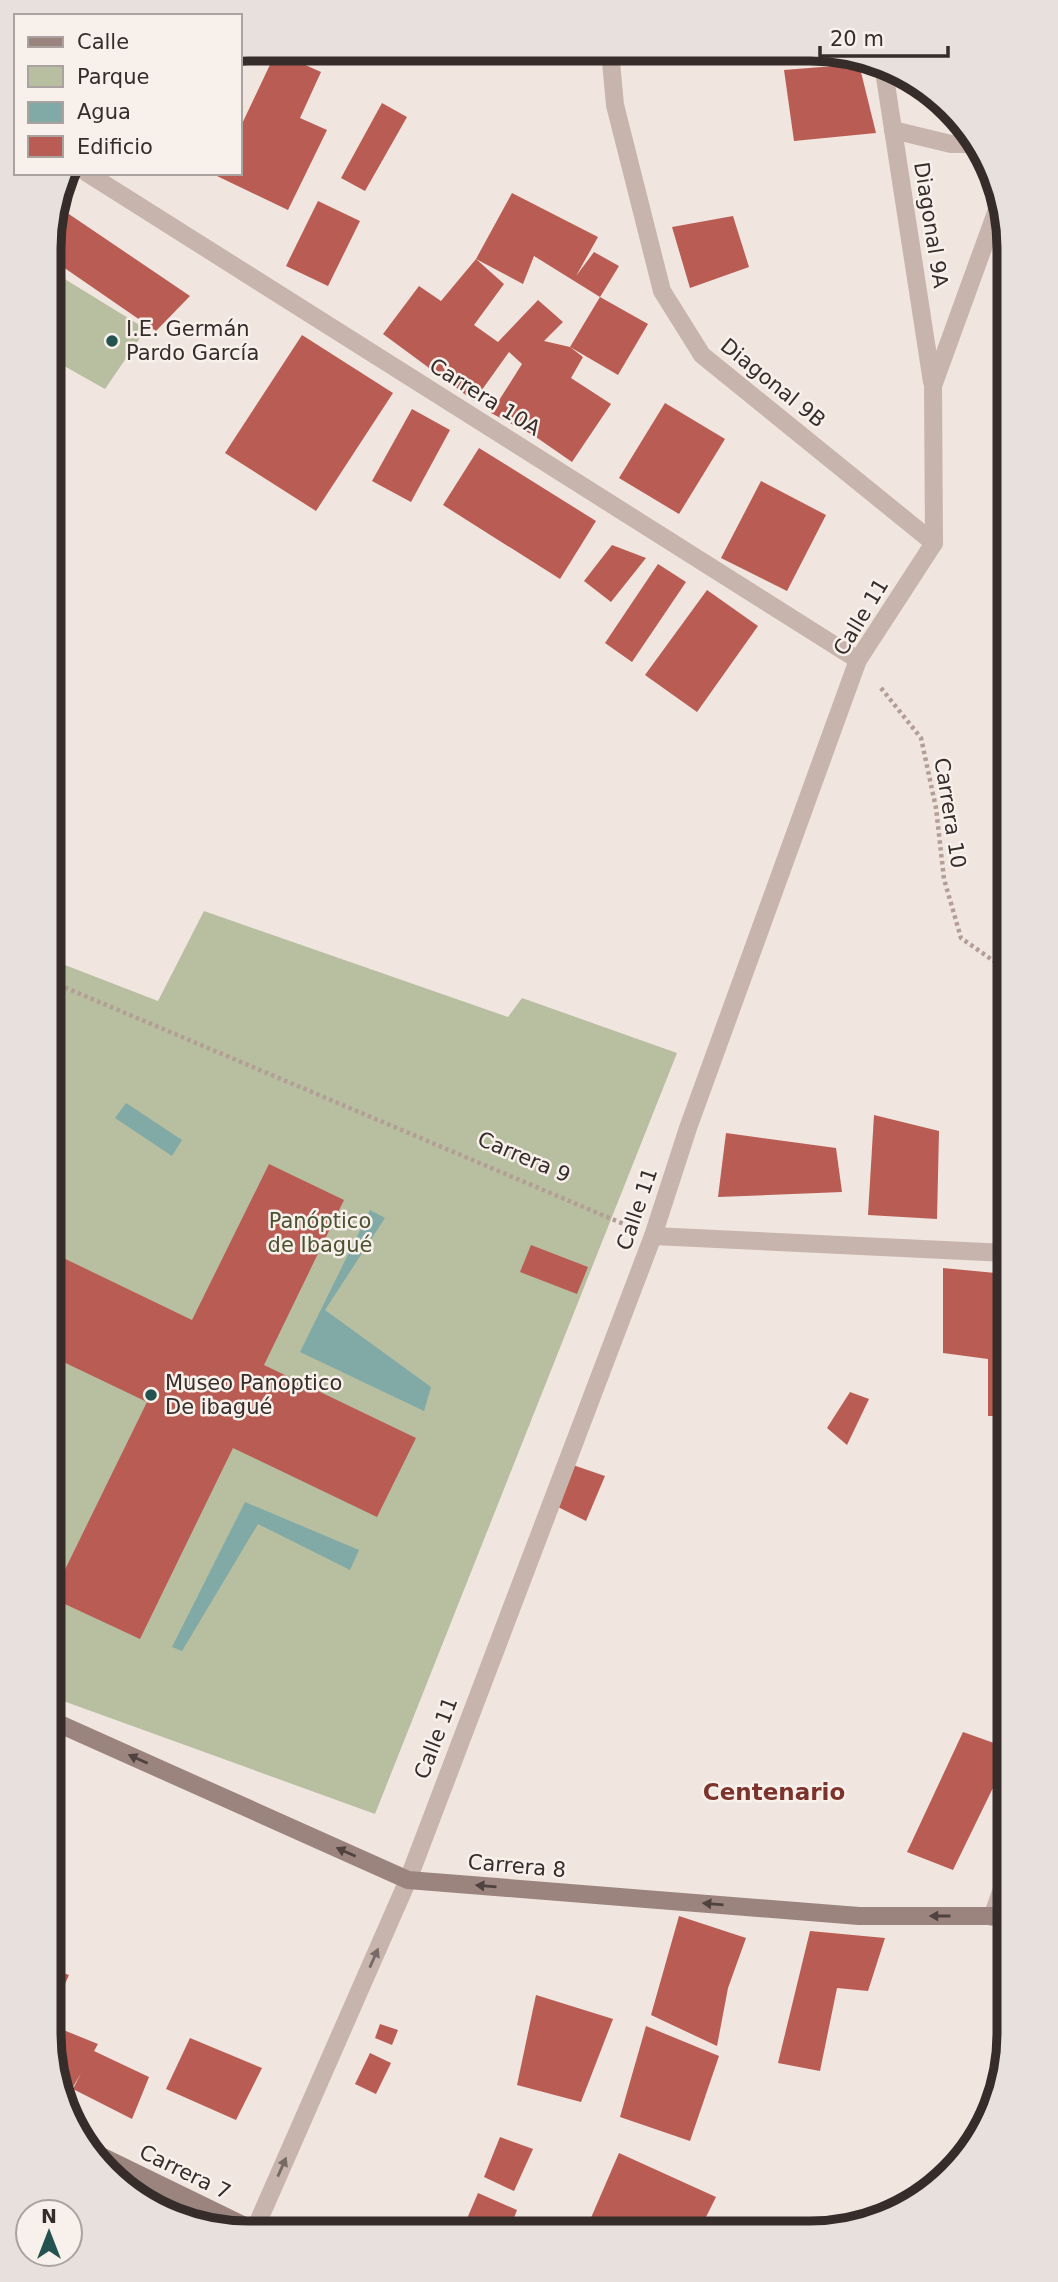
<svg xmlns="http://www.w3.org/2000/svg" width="1058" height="2282" viewBox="0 0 1058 2282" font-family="'DejaVu Sans',sans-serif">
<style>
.green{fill:#b8bea0}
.water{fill:#81aaa6}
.building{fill:#b95d54}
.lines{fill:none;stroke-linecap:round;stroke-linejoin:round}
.path{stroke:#b39e96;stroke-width:4.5;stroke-dasharray:3.5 3.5;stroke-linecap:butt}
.minor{stroke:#c7b4ac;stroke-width:18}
.tertiary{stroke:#c7b4ac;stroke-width:18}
.secondary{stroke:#9b847e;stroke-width:18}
.oneway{fill:#4f423f}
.oneway2{fill:#776964}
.poi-dot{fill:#24534f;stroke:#f8f0eb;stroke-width:2.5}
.labels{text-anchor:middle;stroke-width:5;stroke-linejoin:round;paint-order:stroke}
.street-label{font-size:21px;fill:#362c2a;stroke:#f8f0eb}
.poi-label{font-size:21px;fill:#362c2a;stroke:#f8f0eb;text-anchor:start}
.park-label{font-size:21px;fill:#4b5231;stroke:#f8f0eb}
.neighbourhood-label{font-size:23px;font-weight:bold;fill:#7c332c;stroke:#f8f0eb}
.rim{fill:none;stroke:#362c2a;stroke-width:9}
</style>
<rect width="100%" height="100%" fill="#f0e5df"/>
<g class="green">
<path d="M50 270 146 329 105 389 50 358Z"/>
<path d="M204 911 508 1017 522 998 677 1053 375 1814 55 1698 52 960 158 1001Z"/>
</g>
<g class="water">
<path d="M126 1103 182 1140 172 1156 115 1118Z"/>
<path d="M370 1210 385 1218 325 1310 431 1387 424 1411 300 1352Z"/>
<path d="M245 1502 359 1550 350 1570 258 1524 182 1651 172 1647Z"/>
</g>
<g class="building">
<path d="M276 52 321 72 300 118 327 130 288 210 217 176 219 173H240V128Z"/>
<path d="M859 64 876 133 794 141 784 70Z"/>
<path d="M382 103 407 117 365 191 341 178Z"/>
<path d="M512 193 598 237 576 276 594 252 619 266 600 297 534 256 523 284 476 259Z"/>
<path d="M318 201 360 221 328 286 286 266Z"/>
<path d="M57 206 190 296 156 331 50 258 49 235Z"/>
<path d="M733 216 749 267 690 288 672 227Z"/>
<path d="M476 259 504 284 474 325 498 342 538 300 563 322 544 341 570 347 583 357 571 378 611 404 572 462 533 435 491 413 522 364 509 352 474 401 383 334 419 286 441 301Z"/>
<path d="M600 297 648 324 618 375 570 347Z"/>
<path d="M302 335 393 393 316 511 225 453Z"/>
<path d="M665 403 725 439 679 514 619 478Z"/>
<path d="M412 409 450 430 411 502 372 481Z"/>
<path d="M479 448 596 521 560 579 443 505Z"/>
<path d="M761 481 826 515 787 591 721 558Z"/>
<path d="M612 545 646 558 611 602 584 581Z"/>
<path d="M658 564 686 582 632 662 605 643Z"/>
<path d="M707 590 758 626 697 712 645 675Z"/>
<path d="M51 625 63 630 52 683H51Z"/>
<path d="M999 1105 1005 1106 1006 1219H995Z"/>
<path d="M874 1115 939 1131 937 1219 868 1215Z"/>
<path d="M726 1133 836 1148 842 1192 718 1197Z"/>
<path d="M269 1164 344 1200 264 1365 416 1438 377 1517 233 1448 140 1639 54 1599V1592L147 1402 53 1357V1253L192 1320Z"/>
<path d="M531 1245 588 1267 577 1294 520 1272Z"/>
<path d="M943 1268 1006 1274V1416H988V1359L943 1353Z"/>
<path d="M850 1392 869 1399 847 1445 827 1428Z"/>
<path d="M573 1465 605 1476 586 1521 558 1507Z"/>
<path d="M963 1732 1008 1748V1757L953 1870 907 1852Z"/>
<path d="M679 1916 746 1938 728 1988 717 2046 651 2015Z"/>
<path d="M810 1931 885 1938 868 1991 837 1988 820 2071 778 2063Z"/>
<path d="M55 1970 69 1975 56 2004Z"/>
<path d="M536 1995 613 2019 581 2102 517 2085Z"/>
<path d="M380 2024 398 2030 392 2045 375 2038Z"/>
<path d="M646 2026 719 2056 690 2141 620 2117Z"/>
<path d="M56 2027 98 2044 94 2051 149 2077 132 2119 73 2089 81 2073 69 2094 58 2089Z"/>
<path d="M190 2038 262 2068 236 2120 166 2089Z"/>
<path d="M370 2053 391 2063 376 2094 355 2084Z"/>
<path d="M500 2137 533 2149 514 2191 484 2177Z"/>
<path d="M619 2153 716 2197 701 2227H587Z"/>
<path d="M478 2193 517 2210 510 2228H463Z"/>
</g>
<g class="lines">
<g class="path">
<path d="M881 688 921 738 936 808 944 879 961 938 1005 969"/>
<path d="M52 982 626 1225"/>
</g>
<g class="minor">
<path d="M610 51 615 105 662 291 702 355 934 543"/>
<path d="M884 71 932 382"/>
<path d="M893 130 951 144H969"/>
<path d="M87 173 858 660"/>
<path d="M653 1236 1006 1253"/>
<path d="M255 2229 408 1880 653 1236 688 1128 858 660 934 543 933 386 1002 196"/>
</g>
<path class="tertiary" d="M992 1917 1008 1872"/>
<g class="secondary">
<path d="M55 1722 408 1880 859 1916H1008"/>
<path d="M99 2155 251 2229"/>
</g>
</g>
<defs><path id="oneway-solid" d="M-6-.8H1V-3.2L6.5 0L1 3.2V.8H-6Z" transform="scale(1.75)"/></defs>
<g class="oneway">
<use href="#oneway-solid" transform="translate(138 1759) rotate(-156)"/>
<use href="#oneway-solid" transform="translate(346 1852) rotate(-156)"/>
<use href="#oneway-solid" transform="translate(486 1886) rotate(-175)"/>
<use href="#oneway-solid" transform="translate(713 1904) rotate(-175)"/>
<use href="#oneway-solid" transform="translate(940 1916) rotate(-180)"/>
</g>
<g class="oneway2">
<use href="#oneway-solid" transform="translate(374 1958) rotate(-66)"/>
<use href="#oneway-solid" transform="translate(282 2167) rotate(-66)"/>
</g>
<g class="poi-dot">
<circle cx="112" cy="341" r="7"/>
<circle cx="151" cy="1395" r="7"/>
</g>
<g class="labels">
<g class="street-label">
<text transform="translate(931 225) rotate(81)" y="7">Diagonal 9A</text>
<text transform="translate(773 383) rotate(39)" y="7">Diagonal 9B</text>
<text transform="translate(485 397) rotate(32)" y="7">Carrera 10A</text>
<text transform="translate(861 617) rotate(-59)" y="7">Calle 11</text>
<text transform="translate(950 813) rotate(81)" y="7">Carrera 10</text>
<text transform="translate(524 1157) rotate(23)" y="7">Carrera 9</text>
<text transform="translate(637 1209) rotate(-71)" y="7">Calle 11</text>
<text transform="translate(436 1738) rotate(-69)" y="7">Calle 11</text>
<text transform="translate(517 1866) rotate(5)" y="7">Carrera 8</text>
<text transform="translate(185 2172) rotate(26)" y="7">Carrera 7</text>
</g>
<g class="poi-label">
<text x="126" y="336">I.E. Germán<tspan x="126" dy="24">Pardo García</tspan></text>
<text x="165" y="1390">Museo Panoptico<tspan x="165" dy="24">De ibagué</tspan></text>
</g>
<g class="park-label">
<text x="320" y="1228">Panóptico<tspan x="320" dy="24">de Ibagué</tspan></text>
</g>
<g class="neighbourhood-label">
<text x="774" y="1800">Centenario</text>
</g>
</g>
<path d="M0 0H1058V2282H0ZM248 61H810A187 187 0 0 1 997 248V2034A187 187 0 0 1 810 2221H248A187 187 0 0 1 61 2034V248A187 187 0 0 1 248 61Z" fill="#e8e0dc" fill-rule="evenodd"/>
<path class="rim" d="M248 61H810A187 187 0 0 1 997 248V2034A187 187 0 0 1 810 2221H248A187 187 0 0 1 61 2034V248A187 187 0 0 1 248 61Z"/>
<rect x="14" y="14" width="228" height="161" fill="#f8f0eb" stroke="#aaa29e" stroke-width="2"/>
<rect x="28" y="37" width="35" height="10" fill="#9b847e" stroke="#aaa29e" stroke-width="2"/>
<text x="77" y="49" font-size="21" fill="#362c2a">Calle</text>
<rect x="28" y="66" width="35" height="21" fill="#b8bea0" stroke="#aaa29e" stroke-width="2"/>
<text x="77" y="84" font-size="21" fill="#362c2a">Parque</text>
<rect x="28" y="102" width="35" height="21" fill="#81aaa6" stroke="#aaa29e" stroke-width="2"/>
<text x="77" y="119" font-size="21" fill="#362c2a">Agua</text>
<rect x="28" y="136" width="35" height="21" fill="#b95d54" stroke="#aaa29e" stroke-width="2"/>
<text x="77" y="154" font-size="21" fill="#362c2a">Edificio</text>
<g transform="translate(49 2233)"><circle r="33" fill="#f8f0eb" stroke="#aaa29e" stroke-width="2"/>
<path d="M0-5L12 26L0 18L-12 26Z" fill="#24534f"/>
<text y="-10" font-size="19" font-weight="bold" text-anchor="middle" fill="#362c2a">N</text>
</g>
<path d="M820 46v10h128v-10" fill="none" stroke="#362c2a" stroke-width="3.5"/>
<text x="830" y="46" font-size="21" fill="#362c2a" stroke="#f8f0eb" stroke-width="5" paint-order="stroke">20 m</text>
</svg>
